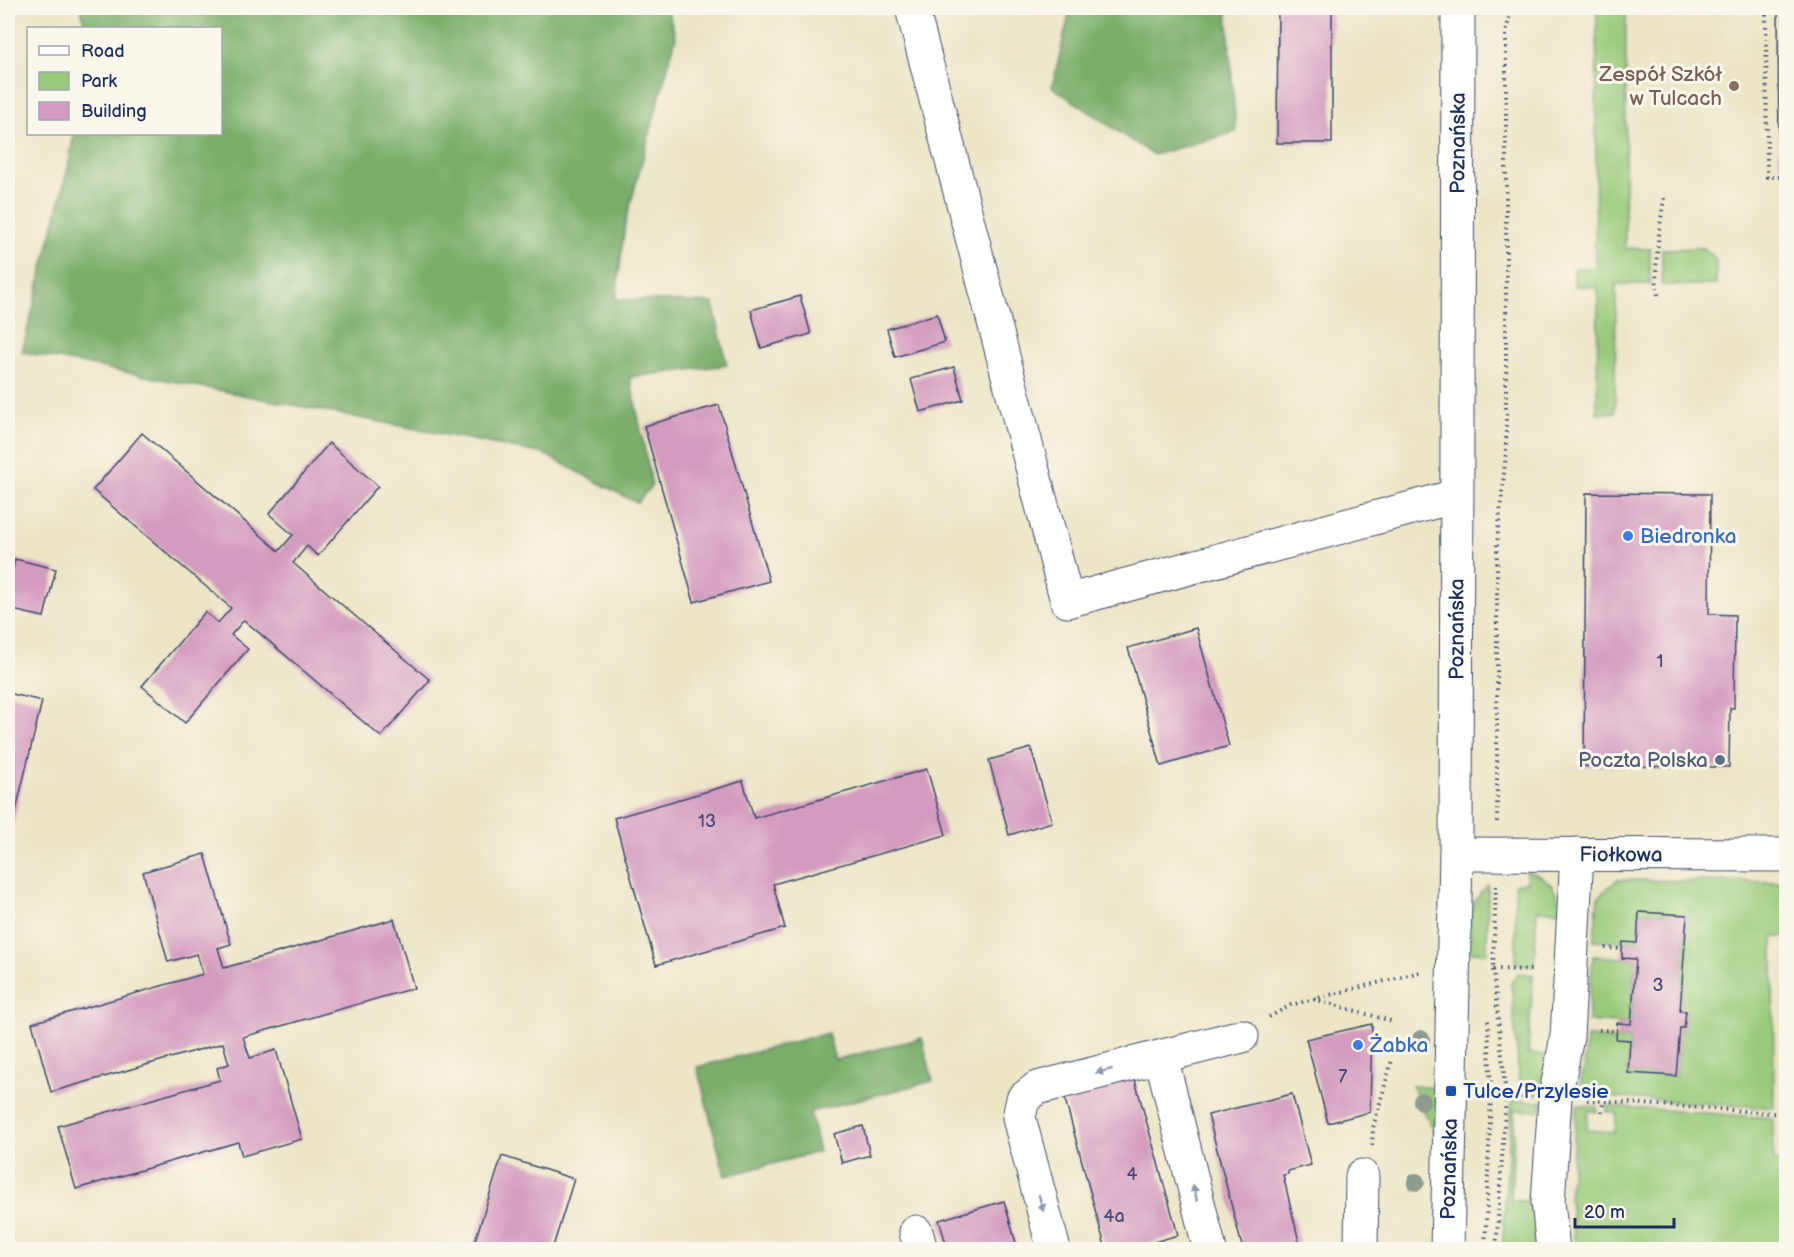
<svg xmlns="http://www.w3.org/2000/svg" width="1794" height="1257" viewBox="0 0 1794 1257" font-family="'Balsamiq Sans',sans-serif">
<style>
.green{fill:#99ca7a;stroke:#5a7c6c;stroke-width:1.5}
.forest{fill:#7aae6a;stroke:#4a6e64;stroke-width:1.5}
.building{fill:#d39bbe}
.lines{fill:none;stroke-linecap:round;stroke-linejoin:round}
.minor-casing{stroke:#3a4a6e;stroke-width:35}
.path{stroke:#3a4a6e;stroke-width:4;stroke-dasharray:1.5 4.5;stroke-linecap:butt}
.minor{stroke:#fff;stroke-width:33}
.tree{fill:#8e9b91}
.oneway{fill:#8d97ae}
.education-dot{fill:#8d6e63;stroke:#fbf7ec;stroke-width:2}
.shop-dot{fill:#3f7fe0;stroke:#fbf7ec;stroke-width:2}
.service-dot{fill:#5c6f8a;stroke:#fbf7ec;stroke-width:2}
.transit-dot{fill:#1a4fb4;stroke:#fbf7ec;stroke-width:2}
.labels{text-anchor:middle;stroke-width:6;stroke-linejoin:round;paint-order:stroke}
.number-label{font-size:18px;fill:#494a76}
.education-label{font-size:21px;fill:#785e54;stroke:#fbf7ec;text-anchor:end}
.street-label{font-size:21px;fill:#1b2f5e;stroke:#fbf7ec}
.shop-label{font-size:21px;fill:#366cbe;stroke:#fbf7ec;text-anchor:start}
.service-label{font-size:21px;fill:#4e5e75;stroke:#fbf7ec;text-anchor:end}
.transit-label{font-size:21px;fill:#164399;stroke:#fbf7ec;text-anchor:start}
</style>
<rect width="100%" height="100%" fill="#fbf7ec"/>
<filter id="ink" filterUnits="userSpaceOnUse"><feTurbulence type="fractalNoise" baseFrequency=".0167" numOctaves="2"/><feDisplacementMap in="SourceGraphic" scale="12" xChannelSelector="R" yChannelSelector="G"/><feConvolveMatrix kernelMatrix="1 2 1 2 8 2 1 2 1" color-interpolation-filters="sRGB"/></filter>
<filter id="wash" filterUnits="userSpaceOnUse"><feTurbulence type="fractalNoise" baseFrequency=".008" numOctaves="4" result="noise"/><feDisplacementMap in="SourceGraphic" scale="24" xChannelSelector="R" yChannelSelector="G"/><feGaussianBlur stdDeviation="1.35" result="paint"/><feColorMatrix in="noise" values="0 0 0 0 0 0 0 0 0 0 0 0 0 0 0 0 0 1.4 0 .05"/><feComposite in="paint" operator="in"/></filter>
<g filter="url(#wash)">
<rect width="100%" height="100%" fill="#ece5c6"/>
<g class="green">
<path d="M1597 8H1626L1625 248 1650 249V284H1616L1615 413H1597L1598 287 1574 286V268H1595Z"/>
<path d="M1704 248 1716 259V285H1662V249Z"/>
<path d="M1526 871C1549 877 1557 888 1562 911L1537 910 1534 965H1516L1515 884 1527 882Z"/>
<path d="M1617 880 1786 882V937H1773L1774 1108 1578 1095 1584 1069 1587 1037 1630 1040 1628 1073 1676 1076 1680 1028H1684L1686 1011H1680L1687 915 1640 912 1637 943 1594 940 1598 897Z"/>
<path d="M1488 885 1487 953 1470 952C1470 922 1465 908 1488 885Z"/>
<path d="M1593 956 1636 959 1631 1024 1588 1021Z"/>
<path d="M1518 973 1533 975 1528 1054 1553 1056 1544 1094H1524L1520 1089 1511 982Z"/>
<path d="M1412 1086 1437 1088 1436 1135Z"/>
<path d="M1512 1100 1543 1102 1541 1111 1515 1110 1511 1200 1537 1202 1540 1249 1502 1250Z"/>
<path d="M1577 1105 1597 1107V1112L1588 1111 1587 1130 1615 1132 1616 1113 1607 1112V1106L1773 1118 1774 1161H1786V1249H1576L1569 1199Z"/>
</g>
<g class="forest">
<path d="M81 8H667L676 37 625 224 616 299 713 303 727 365 630 377 652 485 637 503 544 454 22 352 68 168 74 134H220V28H85Z"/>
<path d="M1068 8H1227L1236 132 1153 155 1052 87 1070 11Z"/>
<path d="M828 1033 835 1060 922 1038 933 1081 810 1112 819 1152 725 1176 697 1067Z"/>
</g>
<g id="blocks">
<g class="building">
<path d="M1278 8H1332V143H1277Z"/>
<path d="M1778 8H1786V165H1779Z"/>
<path d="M800 296 811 334 761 348 751 310Z"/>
<path d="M937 314 945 342 895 357 887 329Z"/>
<path d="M954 367 963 400 920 412 911 379Z"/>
<path d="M719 405 769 581 694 602 644 426Z"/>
<path d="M142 433 279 551 293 535 269 514 329 443 378 486 318 556 307 546 293 563 430 680 381 737 244 620 231 635 248 649 185 723 142 686 205 612 218 623 231 608 93 490Z"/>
<path d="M1586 493 1710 494 1709 614 1735 615 1734 708H1730L1729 767 1584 766Z"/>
<path d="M15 559 56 569 44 617 8 609V593Z"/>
<path d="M1196 628 1229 746 1161 766 1128 648Z"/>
<path d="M8 693 42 701 8 844Z"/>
<path d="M1031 748 1052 822 1009 835 989 760Z"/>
<path d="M927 769 946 835 773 884 785 928 656 965 614 818 743 781 754 818Z"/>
<path d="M205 854 231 944 218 948 224 968 394 919 414 988 243 1037 250 1058 276 1050 302 1139 242 1156 238 1142 76 1189 58 1126 220 1080 217 1068 229 1064 223 1043 51 1092 32 1023 203 974 197 954 168 962 143 872Z"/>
<path d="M1639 912 1687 915 1680 1011H1686L1684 1028H1680L1676 1076 1628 1073 1630 1040 1616 1039 1617 1023 1631 1024 1636 959 1622 958V949L1623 942 1637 943Z"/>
<path d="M1372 1024 1370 1112 1328 1123 1306 1039Z"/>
<path d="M1133 1073 1178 1235 1127 1250H1106L1063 1092Z"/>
<path d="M1292 1094 1311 1165 1288 1171V1174L1283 1175 1301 1250H1243L1208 1115Z"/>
<path d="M863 1126 870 1155 842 1163 834 1134Z"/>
<path d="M502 1156 574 1179 552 1250H472Z"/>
<path d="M1004 1201 1018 1250H948L939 1220Z"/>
</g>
</g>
</g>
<g filter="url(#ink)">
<use href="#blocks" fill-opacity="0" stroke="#3a4a6e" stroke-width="1.5"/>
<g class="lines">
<defs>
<g id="minor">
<path d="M912 8 1067 601 1456 496"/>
<path id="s1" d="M1456 854 1786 855"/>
<path d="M1161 1057 1210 1250"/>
<path d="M916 1232 921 1250"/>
<path d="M1054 1250 1019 1118 1023 1099 1037 1088 1242 1036"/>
<path d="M1361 1250 1362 1176"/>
<path id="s2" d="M1447 1250 1456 854 1458 8"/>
<path d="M1553 1250 1548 1202 1555 1098 1567 1037 1577 854"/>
</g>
</defs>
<use href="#minor" class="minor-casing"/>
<g class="path">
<path d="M1766 8 1767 177H1786"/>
<path d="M1658 295C1653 263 1660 229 1664 198"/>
<path d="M1497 822V543L1506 453V34L1511 8"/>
<path d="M1496 886 1493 969 1506 1096 1496 1250"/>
<path d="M1605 948 1622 949"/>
<path d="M1493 969 1533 970"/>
<path d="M1314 999 1391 1021"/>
<path d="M1269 1017 1291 1005 1420 972"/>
<path d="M1599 1030 1616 1031"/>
<path d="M1491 1095 1522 1097"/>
<path d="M1587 1100 1786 1114"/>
<path d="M1602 1112 1603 1102"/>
<path d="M1372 1145 1373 1128 1392 1060"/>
<path d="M1485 1250 1491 1095 1488 1020"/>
</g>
<use href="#minor" class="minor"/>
</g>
<g class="tree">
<circle cx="1421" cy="1039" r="9"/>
<circle cx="1422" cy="1101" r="9"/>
<circle cx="1416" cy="1182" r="9"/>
</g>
<defs><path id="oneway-solid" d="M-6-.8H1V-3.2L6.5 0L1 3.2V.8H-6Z" transform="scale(1.5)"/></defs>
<g class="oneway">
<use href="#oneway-solid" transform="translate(1104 1071) rotate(166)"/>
<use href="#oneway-solid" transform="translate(1195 1193) rotate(-104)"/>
<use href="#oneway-solid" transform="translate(1041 1203) rotate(75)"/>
</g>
</g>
<circle class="education-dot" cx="1734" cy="86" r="6"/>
<g class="shop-dot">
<circle cx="1628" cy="536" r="6"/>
<circle cx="1358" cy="1045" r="6"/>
</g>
<circle class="service-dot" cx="1720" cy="760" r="6"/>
<rect class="transit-dot" x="1445" y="1085" width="12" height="12" rx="3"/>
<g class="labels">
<g class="number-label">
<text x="1660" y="667">1</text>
<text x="707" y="827">13</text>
<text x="1658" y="991">3</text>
<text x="1343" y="1082">7</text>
<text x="1132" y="1180">4</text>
<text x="1114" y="1222">4a</text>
</g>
<g class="education-label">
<text x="1722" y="81">Zespół Szkół<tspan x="1722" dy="24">w Tulcach</tspan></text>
</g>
<g class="street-label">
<text dy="7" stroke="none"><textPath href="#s2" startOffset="1107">Poznańska</textPath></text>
<text dy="7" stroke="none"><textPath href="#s2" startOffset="621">Poznańska</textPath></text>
<text dy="7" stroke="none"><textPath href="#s1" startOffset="165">Fiołkowa</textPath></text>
<text dy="7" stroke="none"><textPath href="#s2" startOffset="81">Poznańska</textPath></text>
</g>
<g class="shop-label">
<text x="1640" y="543">Biedronka</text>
<text x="1370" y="1052">Żabka</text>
</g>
<g class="service-label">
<text x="1708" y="767">Poczta Polska</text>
</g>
<g class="transit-label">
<text x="1463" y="1098">Tulce/Przylesie</text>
</g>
</g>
<rect width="1794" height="1257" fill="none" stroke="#fbf7ec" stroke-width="30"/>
<rect x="27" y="27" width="195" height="108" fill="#fbf7ec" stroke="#a1a7b3" stroke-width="1.5"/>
<rect x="39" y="46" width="30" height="9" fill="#ffffff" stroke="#a1a7b3" stroke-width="1.5"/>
<text x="81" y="57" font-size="18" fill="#1b2f5e">Road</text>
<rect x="39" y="72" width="30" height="18" fill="#99ca7a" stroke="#a1a7b3" stroke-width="1.5"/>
<text x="81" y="87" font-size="18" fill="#1b2f5e">Park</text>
<rect x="39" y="102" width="30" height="18" fill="#d39bbe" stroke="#a1a7b3" stroke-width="1.5"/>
<text x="81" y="117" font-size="18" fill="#1b2f5e">Building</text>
<path d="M1575 1218v9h99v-9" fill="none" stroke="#1b2f5e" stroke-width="3"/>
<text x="1584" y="1218" font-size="18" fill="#1b2f5e" stroke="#fbf7ec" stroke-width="4.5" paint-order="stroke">20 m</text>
</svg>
